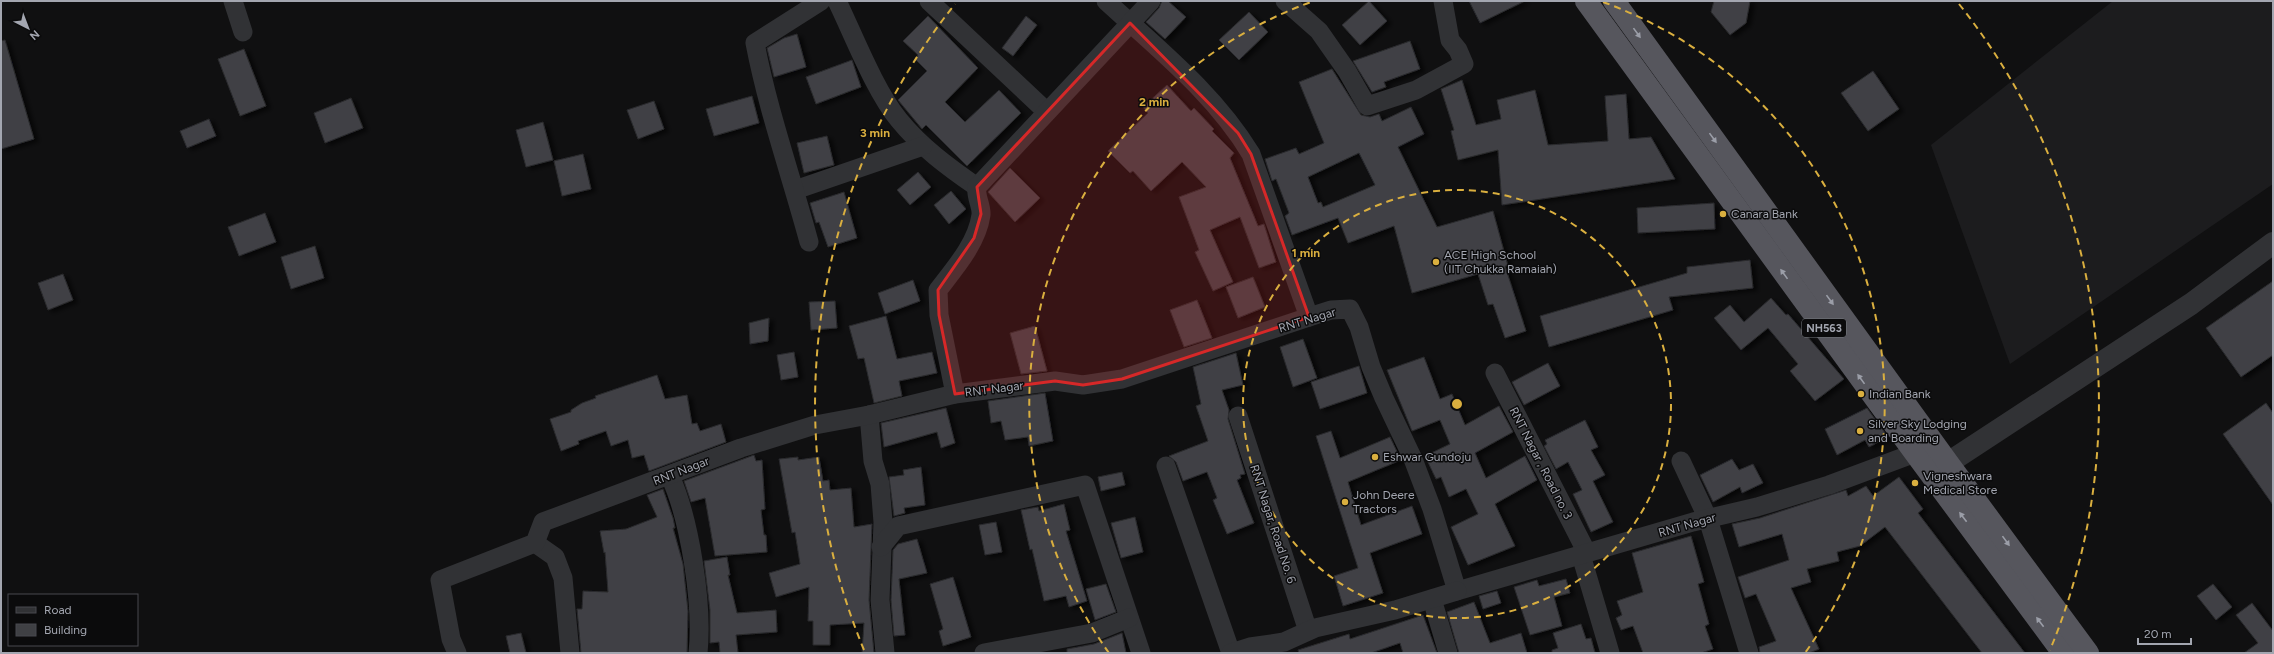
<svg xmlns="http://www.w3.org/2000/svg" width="2274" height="654" viewBox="0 0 2274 654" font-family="Figtree,sans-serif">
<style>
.built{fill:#1c1c1e}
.building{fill:#3f4044;stroke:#2a2a2d;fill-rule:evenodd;filter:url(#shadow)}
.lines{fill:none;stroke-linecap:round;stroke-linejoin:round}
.minor{stroke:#313235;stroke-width:19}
.tertiary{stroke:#313235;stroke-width:22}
.trunk{stroke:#56565d;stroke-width:22}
.oneway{fill:#9b9ea8}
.marked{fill:#d62828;fill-opacity:0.2;stroke:#d62828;stroke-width:3;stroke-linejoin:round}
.ring{fill:none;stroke:#daaf3f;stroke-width:2;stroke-dasharray:7 5}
.poi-dot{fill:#daaf3f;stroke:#0b0b0c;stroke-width:1.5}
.labels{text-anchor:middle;stroke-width:3;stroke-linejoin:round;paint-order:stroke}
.shield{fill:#0b0b0c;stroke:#75787f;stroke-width:1}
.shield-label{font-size:11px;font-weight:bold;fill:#a3a6b0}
.poi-label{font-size:12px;fill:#a3a6b0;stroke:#0b0b0c;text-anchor:start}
.street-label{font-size:12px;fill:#a3a6b0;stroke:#0b0b0c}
.centre{fill:#daaf3f;stroke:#0b0b0c;stroke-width:2}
.ring-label{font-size:12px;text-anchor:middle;font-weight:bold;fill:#daaf3f;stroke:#0b0b0c;stroke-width:3;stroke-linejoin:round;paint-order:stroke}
</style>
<defs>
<filter id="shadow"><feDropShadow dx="4.5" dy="2.5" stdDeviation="2" flood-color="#0009"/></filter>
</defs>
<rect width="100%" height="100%" fill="#101011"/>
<path class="built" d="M2113 1H2273V184L2010 364 1931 145Z"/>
<g class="building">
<path d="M1162 1H1168L1186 17 1165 39 1146 22 1159 8Z"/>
<path d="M1369 1 1387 21 1360 45 1342 25Z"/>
<path d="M1469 1H1525L1480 23Z"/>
<path d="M1714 1H1750L1746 23 1730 35 1711 12Z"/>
<path d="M1249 12 1268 32 1239 60 1219 40Z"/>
<path d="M928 16 978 68 945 102 965 122 999 90 1021 113 967 166 926 125 922 129 898 100 927 71 915 59 918 55 903 41Z"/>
<path d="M1026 16 1037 25 1013 56 1002 48Z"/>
<path d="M797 34 806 67 774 77 767 48 784 38Z"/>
<path d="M5 40 34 139 1 149V41Z"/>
<path d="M1410 41 1420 69 1384 82 1386 87 1372 92 1353 61Z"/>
<path d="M244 49 266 106 240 116 218 59Z"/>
<path d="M852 60 861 87 816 104 806 77Z"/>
<path d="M1332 69 1361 115 1370 117 1379 114 1382 121 1411 107 1424 134 1398 147 1437 227 1493 211 1508 266H1505L1526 331 1505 338 1493 304 1488 305 1478 274 1412 293 1394 226 1348 243 1338 218 1292 235 1285 216 1289 213 1276 179 1272 181 1265 159 1296 148 1299 154 1324 143 1299 82ZM1359 153 1375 185 1323 207 1321 202 1318 203 1308 177Z"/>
<path d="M1873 71 1899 109 1868 131 1841 93Z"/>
<path d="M1462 80 1476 125 1501 119 1497 100 1535 90 1548 145 1608 141 1605 96 1626 94 1629 139 1651 137 1675 179 1502 205 1498 150 1458 160 1451 131 1454 130 1441 89Z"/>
<path d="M1167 85 1191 111 1194 108 1214 129 1212 131 1234 153 1230 158 1258 226 1264 224 1276 262 1259 268 1240 217 1210 230 1233 282 1213 291 1195 252 1199 250 1179 197 1206 187 1182 162 1151 191 1133 171 1130 173 1108 151 1148 113 1143 107Z"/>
<path d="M752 96 759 123 714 136 706 109Z"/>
<path d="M351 98 363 128 325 143 314 113Z"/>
<path d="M654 101 664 129 638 139 627 110Z"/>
<path d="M209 119 216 136 187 148 180 131Z"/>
<path d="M543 122 553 160 526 167 516 130Z"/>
<path d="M827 136 834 165 804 173 797 143Z"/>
<path d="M583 154 591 189 562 196 554 161Z"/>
<path d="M1010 168 1040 198 1015 222 988 192Z"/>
<path d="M918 172 931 187 910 205 897 190Z"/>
<path d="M951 191 966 209 949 224 934 205Z"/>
<path d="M844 192 857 238 828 247 819 222 816 223 810 203Z"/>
<path d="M1714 203 1715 229 1638 233 1637 208Z"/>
<path d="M265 213 276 242 239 256 228 227Z"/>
<path d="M315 246 324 278 291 289 281 257Z"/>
<path d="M1750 260 1753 288 1669 297 1673 310 1549 347 1540 316 1687 273V267Z"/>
<path d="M63 274 73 300 48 310 38 283Z"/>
<path d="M1253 277 1265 307 1238 318 1226 287Z"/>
<path d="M913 280 920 301 885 314 878 293Z"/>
<path d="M2273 281V355L2241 377 2206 328Z"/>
<path d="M1771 298 1786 315 1788 314 1844 379 1815 401 1790 371 1798 364 1768 328 1741 350 1714 318 1730 305 1744 322Z"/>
<path d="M1197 300 1212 338 1184 347 1170 310Z"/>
<path d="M835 301 837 328 811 330 809 302Z"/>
<path d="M886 316 897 359 932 352 937 373 899 381 902 396 874 403 864 358 858 359 849 326Z"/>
<path d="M769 318 768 341 750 344 749 323Z"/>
<path d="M1035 326 1047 371 1021 374 1010 333Z"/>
<path d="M1303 339 1317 378 1293 387 1280 347Z"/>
<path d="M794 352 798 377 781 380 777 355Z"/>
<path d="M1236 353 1243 385 1222 390 1229 410 1228 419 1245 474 1240 475 1241 478 1237 480 1254 523 1227 534 1213 500 1217 498 1207 472 1183 481 1176 462 1169 456 1208 441 1196 406 1201 404 1193 367Z"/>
<path d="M1424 357 1440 399 1452 394 1465 425 1499 406 1513 432 1475 453 1486 478 1525 456 1537 480 1495 504 1515 546 1468 565 1451 527 1478 514 1466 489 1449 497 1441 477 1436 479 1425 456 1450 444 1440 420 1412 431 1387 370Z"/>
<path d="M1548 363 1560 386 1524 405 1512 382Z"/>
<path d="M1359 366 1367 393 1320 409 1311 382Z"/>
<path d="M657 375 665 399 687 395 692 424 697 423 700 431 721 424 726 442 649 471 644 455 632 458 628 440 611 446 606 431 578 441 579 444 561 451 550 419 571 412V410L582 403 596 398 595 396Z"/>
<path d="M1045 393 1053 441 1029 446 1028 437 1005 440 1001 421 991 423 988 401Z"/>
<path d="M2266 403 2273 413V505L2223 434Z"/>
<path d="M946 408 955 443 941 448 937 432 884 447 881 423Z"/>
<path d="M1867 408 1888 437 1869 447 1865 440 1837 455 1825 429Z"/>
<path d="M1585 420 1598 447 1591 450 1605 475 1593 481 1613 522 1591 532 1573 494 1582 490 1568 462 1556 469 1544 446 1547 444 1545 440Z"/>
<path d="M1331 431 1340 458 1390 437 1401 460 1348 482 1361 525 1412 506 1422 534 1370 553 1383 593 1343 606 1334 576 1358 568 1316 436Z"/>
<path d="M754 455 756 461 762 460 765 509 761 510 764 535H766L767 552 715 556 705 498 691 502 684 481Z"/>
<path d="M798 457V460L819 457 823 481 829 480 830 490 851 488 854 527 872 524 869 600 874 653H862L864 623 830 625V645H813V621H808L809 587 776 597 769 573 800 564 795 532 792 533 779 459Z"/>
<path d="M1732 459 1739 470 1753 464 1763 483 1742 493 1740 487 1713 502 1700 475Z"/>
<path d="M921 467 925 505 904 508 905 513 894 516 889 477 904 475 903 470Z"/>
<path d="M1122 472 1125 485 1101 491 1098 477Z"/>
<path d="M1899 477 1923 509 1918 513 2025 653H1982L1885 527 1860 546 1837 552 1839 561 1807 569 1811 582 1791 588 1819 649 1809 653H1760L1759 647 1776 641 1756 594 1745 598 1738 577 1789 560 1782 534 1739 547 1732 524 1760 518 1846 490 1848 496 1866 486 1873 496Z"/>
<path d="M663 489 673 518 675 528H673L683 564 688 611 687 653H581L577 609H582L583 591 608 592 605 552 604 553 600 531 626 529 657 517 647 495Z"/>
<path d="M1064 504 1070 530 1066 531 1087 601 1069 607 1066 596 1044 601 1032 549 1030 550 1021 510 1038 507 1039 511Z"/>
<path d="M1135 517 1143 552 1121 558 1111 523Z"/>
<path d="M996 522 1002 552 985 555 979 525Z"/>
<path d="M1691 536 1704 582 1698 584 1709 624 1705 626 1713 649 1701 653H1643L1633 626 1621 630 1616 618 1622 615 1617 601 1643 592 1632 553Z"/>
<path d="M917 539 927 573 899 579 905 635 894 636 891 600 893 550 898 544Z"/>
<path d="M727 557 730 575H728L737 613 776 610 777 632 736 635 738 653H720L719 642 710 643V610L704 561Z"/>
<path d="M953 577 971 637 943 646 939 631 943 629 930 584Z"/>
<path d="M1566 579 1570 593 1554 597 1562 626 1530 635 1514 587 1537 580 1539 586Z"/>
<path d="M1106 584 1116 612 1095 620 1086 589Z"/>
<path d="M2213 584 2232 607 2216 620 2197 596Z"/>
<path d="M1497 591 1501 603 1483 609 1479 596Z"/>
<path d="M1474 602 1490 643 1521 633 1527 653H1459L1447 612Z"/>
<path d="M2252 603 2273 631V653H2244L2258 643 2236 615Z"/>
<path d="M1423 615 1437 653H1403L1400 643 1371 653H1299L1298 650 1349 634 1350 639Z"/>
<path d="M1581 624 1586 639 1591 638 1595 653H1552V650L1558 648 1553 633Z"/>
<path d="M521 633 526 653H510L506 636Z"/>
<path d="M1122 633 1126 653H1067V649L1094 644Z"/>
</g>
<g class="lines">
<g class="minor">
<path d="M233 1 243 32"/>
<path d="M837 1C854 36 875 91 899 120 921 147 948 167 977 187"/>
<path d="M929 1 1047 112"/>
<path d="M1106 1C1157 48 1215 94 1251 154L1309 317"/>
<path d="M1285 1 1319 31 1347 71 1367 106 1416 90 1464 64 1458 50 1450 40 1443 1"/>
<path d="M795 190 923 146"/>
<path d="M809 242C791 175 768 111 755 43L821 1"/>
<path d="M1495 373 1587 553"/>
<path d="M955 394 939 315 938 290C955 268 977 243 981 215 982 206 975 196 977 187L1151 1"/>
<path d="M869 415 873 461 880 484 883 522 880 600 885 653"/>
<path d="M1238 416 1308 631"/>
<path d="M1681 461 1708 519 1749 653"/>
<path d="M1166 466 1231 653"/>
<path d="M670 476C690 520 703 604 698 653"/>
<path d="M535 543 555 557 563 578 570 653"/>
<path d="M881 547 898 526 1085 485 1141 653"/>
<path d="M1581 555 1610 653"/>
<path d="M1432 599 1448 653"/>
<path d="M457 653 451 639 440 580 535 543 543 522 741 448 815 425 869 415 955 394 1055 381 1083 385 1122 379 1309 317 1331 310 1350 309 1359 327 1371 367 1384 398 1413 459 1432 509 1457 591 1693 522 1757 507 1829 485 1915 453"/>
<path d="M984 653 1092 633 1129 618"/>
<path d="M1231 653 1250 647 1284 642 1315 628 1395 610 1457 591"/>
</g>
<path class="tertiary" d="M1948 463 2191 304 2273 243"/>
<g class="trunk">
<path d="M1586 1 1915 453 2063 653"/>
<path d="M1614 1 1948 463 2088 653"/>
</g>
</g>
<defs><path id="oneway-solid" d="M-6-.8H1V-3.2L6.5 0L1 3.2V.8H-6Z"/></defs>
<g class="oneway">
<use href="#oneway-solid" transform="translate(1637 33) rotate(54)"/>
<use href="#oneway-solid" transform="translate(1713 138) rotate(54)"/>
<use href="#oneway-solid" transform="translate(1784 274) rotate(-126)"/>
<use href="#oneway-solid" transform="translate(1830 300) rotate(54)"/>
<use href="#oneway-solid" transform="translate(1861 379) rotate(-126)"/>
<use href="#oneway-solid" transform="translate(1963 517) rotate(-127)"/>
<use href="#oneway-solid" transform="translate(2006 541) rotate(54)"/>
<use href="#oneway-solid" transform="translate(2040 622) rotate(-127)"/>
</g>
<path class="marked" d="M1130 23 1238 133 1251 154 1309 317 1122 379 1083 385 1055 381 955 394 939 315 938 290 974 238 981 214 977 187Z"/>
<g class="ring">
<circle cx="1457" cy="404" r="214"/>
<path d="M1109 653A428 428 0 0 1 1311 2M1603 2A428 428 0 0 1 1805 653"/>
<path d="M864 650A642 642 0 0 1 955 4M1959 4A642 642 0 0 1 2050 650"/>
</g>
<g class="poi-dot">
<circle cx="1723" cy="214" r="4"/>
<circle cx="1436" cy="262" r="4"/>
<circle cx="1861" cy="394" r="4"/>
<circle cx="1860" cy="431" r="4"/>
<circle cx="1375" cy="457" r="4"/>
<circle cx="1915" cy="483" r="4"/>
<circle cx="1345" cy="502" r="4"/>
</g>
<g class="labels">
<rect class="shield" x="1802" y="319" width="44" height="18" rx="3"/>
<g class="shield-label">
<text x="1824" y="332">NH563</text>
</g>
<g class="poi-label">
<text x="1731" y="218">Canara Bank</text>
<text x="1444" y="259">ACE High School<tspan x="1444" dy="14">(IIT Chukka Ramaiah)</tspan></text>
<text x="1869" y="398">Indian Bank</text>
<text x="1868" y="428">Silver Sky Lodging<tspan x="1868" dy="14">and Boarding</tspan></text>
<text x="1383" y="461">Eshwar Gundoju</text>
<text x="1923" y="480">Vigneshwara<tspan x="1923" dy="14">Medical Store</tspan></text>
<text x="1353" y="499">John Deere<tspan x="1353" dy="14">Tractors</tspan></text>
</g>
<g class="street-label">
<text transform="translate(1307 320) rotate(-17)" y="4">RNT Nagar</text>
<text transform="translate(994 389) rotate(-7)" y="4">RNT Nagar</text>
<text transform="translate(1541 463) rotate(63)" y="4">RNT Nagar , Road no. 3</text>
<text transform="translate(681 471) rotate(-21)" y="4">RNT Nagar</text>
<text transform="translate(1273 524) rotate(72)" y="4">RNT Nagar, Road No. 6</text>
<text transform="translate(1687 525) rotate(-16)" y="4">RNT Nagar</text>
</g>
</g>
<circle cx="1457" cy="404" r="6" class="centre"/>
<g class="ring-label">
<text x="1154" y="106">2 min</text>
<text x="875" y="137">3 min</text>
<text x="1306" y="257">1 min</text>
</g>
<rect width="2274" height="654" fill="none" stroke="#a3a6b0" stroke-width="4"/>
<rect x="8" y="594" width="130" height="52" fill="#0b0b0c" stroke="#48494e"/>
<rect x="16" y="607" width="20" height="6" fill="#313235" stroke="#48494e"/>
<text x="44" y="614" font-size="12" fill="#a3a6b0">Road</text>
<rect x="16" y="624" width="20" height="12" fill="#3f4044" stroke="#48494e"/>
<text x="44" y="634" font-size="12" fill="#a3a6b0">Building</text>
<g transform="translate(28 28) rotate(138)" stroke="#0b0b0c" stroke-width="3" paint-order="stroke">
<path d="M0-3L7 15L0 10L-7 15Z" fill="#a3a6b0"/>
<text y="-6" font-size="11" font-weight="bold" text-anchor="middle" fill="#a3a6b0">N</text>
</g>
<path d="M2138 638v6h53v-6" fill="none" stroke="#a3a6b0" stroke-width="2"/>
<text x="2144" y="638" font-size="12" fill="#a3a6b0" stroke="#0b0b0c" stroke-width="3" paint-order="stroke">20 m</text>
</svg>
